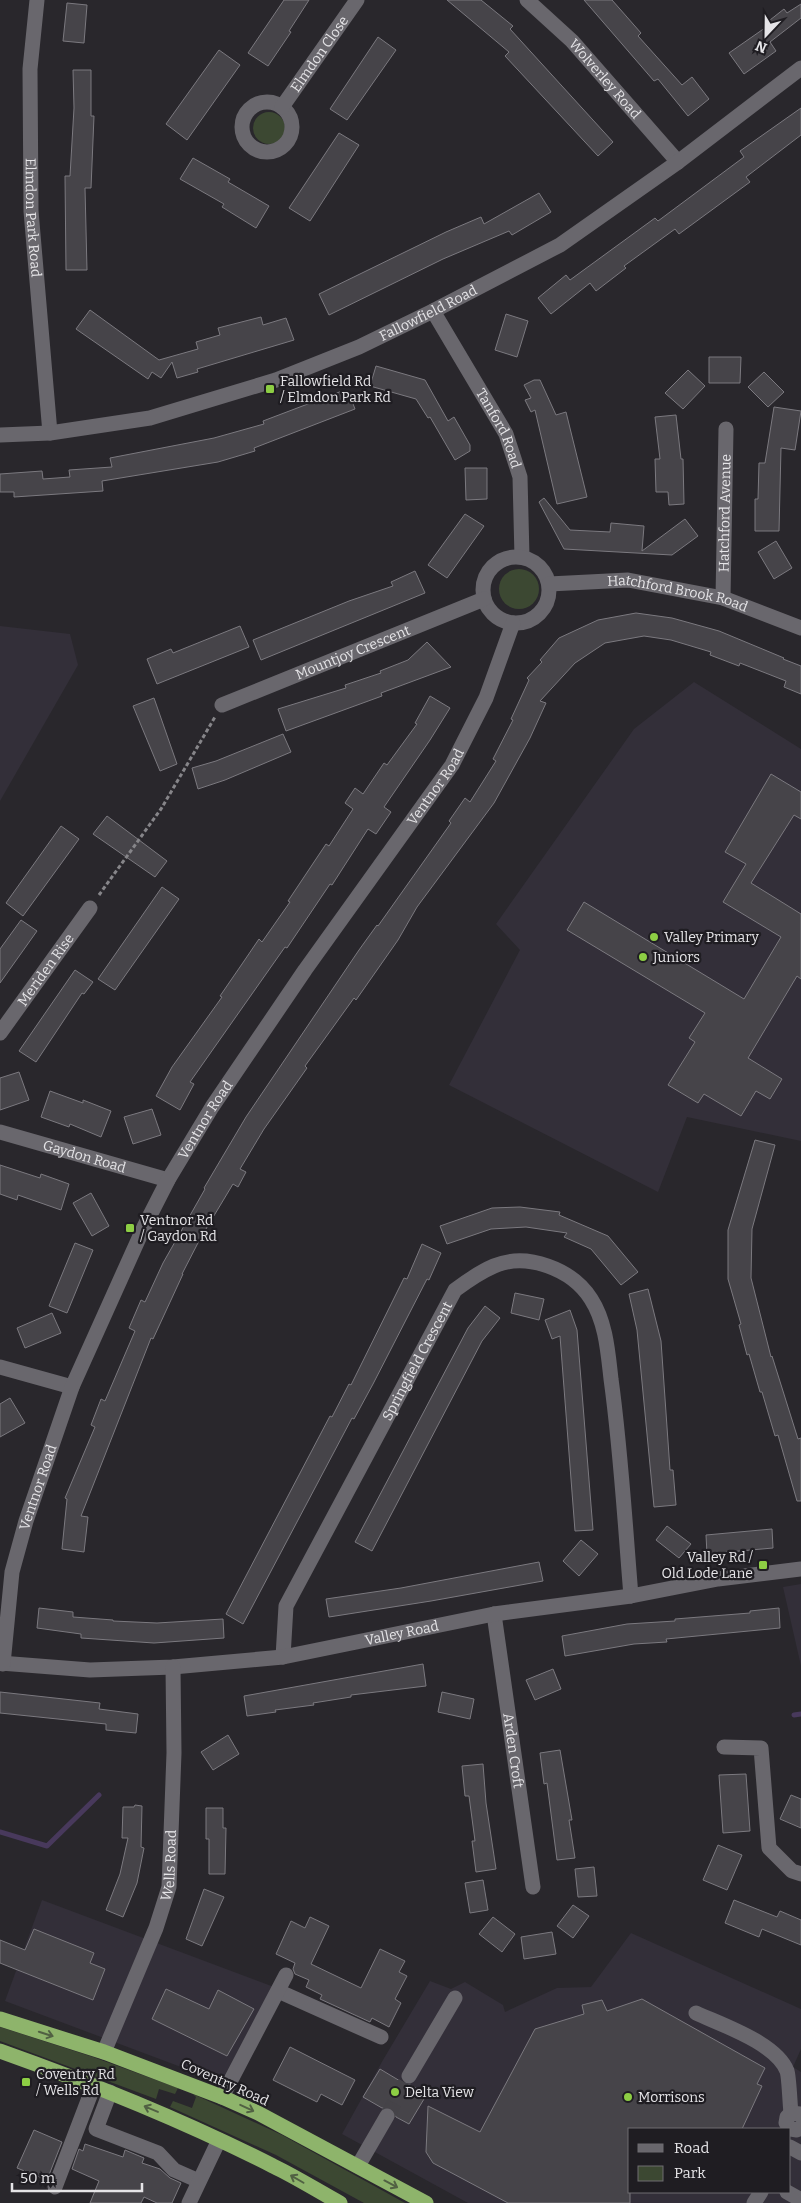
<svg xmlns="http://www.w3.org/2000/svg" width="801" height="2203" viewBox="0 0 801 2203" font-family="Bitter,serif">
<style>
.built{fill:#332f39;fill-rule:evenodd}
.green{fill:#3c4832}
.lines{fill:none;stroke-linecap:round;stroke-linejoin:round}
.stream{stroke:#48395c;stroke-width:5}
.building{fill:#464449;stroke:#7b797f}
.minor-tunnel{stroke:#454348;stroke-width:15;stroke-dasharray:15 8;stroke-linecap:butt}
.path{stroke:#868589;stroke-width:3;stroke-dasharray:4 2.5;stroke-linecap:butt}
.minor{stroke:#69676d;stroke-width:15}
.highway{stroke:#8eb46b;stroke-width:15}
.oneway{stroke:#516143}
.poi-dot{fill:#8dce44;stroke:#1f1d22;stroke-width:2}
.labels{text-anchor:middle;stroke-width:4.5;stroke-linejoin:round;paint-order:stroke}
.street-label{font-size:14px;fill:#e5e4e7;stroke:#1f1d22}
.poi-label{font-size:14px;fill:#e5e4e7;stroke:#1f1d22;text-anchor:start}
</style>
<rect width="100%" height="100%" fill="#29272c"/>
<g class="built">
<path d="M0 626 70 634 78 665 0 801Z"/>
<path d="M694 682 801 749V1141L687 1117 658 1192 449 1085 520 950 496 924 634 729Z"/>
<path d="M801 1584V1666L783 1587Z"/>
<path d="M42 1900 274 1987 221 2082 5 2001Z"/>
<path d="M631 1933 801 2009V2049L793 2067 801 2072V2203H468L342 2134 383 2060 430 1981 451 1989 465 1982 503 2005 505 2012 557 1988 591 1987ZM630 2129H790V2192H630Z"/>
</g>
<g class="green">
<circle cx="269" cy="128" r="16"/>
<circle cx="519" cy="589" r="20"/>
<path d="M0 2027 93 2057 178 2088 175 2094 159 2089 156 2099 0 2041Z"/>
<path d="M193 2094 282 2135 405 2203H364L276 2155 170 2107 173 2101 192 2108 196 2097Z"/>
</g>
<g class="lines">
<g class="stream">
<path d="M794 1715 801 1714"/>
<path d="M0 1832 47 1846 99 1795"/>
</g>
</g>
<g class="building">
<path d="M284 0H309L289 31 291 32 268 66 248 53Z"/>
<path d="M447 0H481L513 26 510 29 613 142 598 156 505 56 509 52Z"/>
<path d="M584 0H612L641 33 638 36 682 85 692 77 709 99 688 116 658 79 654 81Z"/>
<path d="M67 3 87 5 84 43 63 41Z"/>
<path d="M801 4V18L770 42 776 51 744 74 729 53 772 23 770 20 784 9 787 13Z"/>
<path d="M378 37 396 50 347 120 330 109Z"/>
<path d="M219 50 240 65 187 140 166 124Z"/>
<path d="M73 70H91V116H94L91 188H85L87 270H66L65 176H70L74 108Z"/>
<path d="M801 108V135L746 177 750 182 679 234 675 229 624 266 626 268 596 291 590 283 551 314 538 298 566 275 570 280 655 218 658 221 744 157 740 151Z"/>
<path d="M339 133 359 145 310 221 289 208Z"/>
<path d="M193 158 230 179 228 182 269 206 256 228 222 207 224 204 180 179Z"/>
<path d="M539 193 551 212 512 235 509 231 443 259 329 315 319 294 446 232 481 217 484 224Z"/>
<path d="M90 310 159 360 198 349 196 342 220 335 218 328 261 317 263 325 286 318 294 340 197 369 198 372 177 378 172 362 161 378 152 372 148 379 76 329Z"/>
<path d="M506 314 528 321 517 357 495 350Z"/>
<path d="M709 357H741L740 383H709Z"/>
<path d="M376 366 425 380 448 421 454 417 470 445V451L455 460 430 417 428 418 416 399 370 386Z"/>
<path d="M688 370 705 386 683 409 665 393Z"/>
<path d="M764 372 784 392 768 407 748 387Z"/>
<path d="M534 380H540L556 415 566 412 587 497 557 504 535 410 531 412 525 400 531 398 524 385Z"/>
<path d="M342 391H348L355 409 254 448 255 451 218 462 102 481 103 491 14 497V492H0V474L42 471 43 479 70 477 69 470 112 467 110 458 214 438 264 424 263 421Z"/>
<path d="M774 407 801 411 795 450 781 448 779 531H755V499H758L759 463H765Z"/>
<path d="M676 415 681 459H683L684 504 669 505 668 492H656L655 459H660L655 417Z"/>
<path d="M465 468H487V499L466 500Z"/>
<path d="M544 498 570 530 610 532 611 523 644 526 642 551 685 519 698 536 672 555 564 549 539 502Z"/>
<path d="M465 514 484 526 447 578 428 565Z"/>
<path d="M776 541 792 568 774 579 758 552Z"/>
<path d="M415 571 425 593 261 660 253 640 349 601 393 586 391 582Z"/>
<path d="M636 613 672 618 719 631 784 658 783 659 801 666V694L784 687 786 681 740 663 739 666 710 655 711 652 671 640 644 636 605 643 575 663 540 701 546 703 530 738 494 803 417 907 398 940 356 1000 354 998 305 1066 307 1068 264 1129 240 1169 246 1172 238 1187 233 1184 200 1239 182 1274H183L153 1339 151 1338 81 1516 88 1517 84 1552 62 1549 67 1499 65 1498 95 1427 91 1425 101 1399 105 1401 135 1331 129 1328 141 1300 145 1302 163 1263 205 1189 204 1188 246 1117 359 950 377 925 378 926 451 823 449 821 465 798 470 802 496 761 493 759 513 720 511 719 529 680 527 678 542 662 540 660 559 638 598 620Z"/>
<path d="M240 626 249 647 157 684 147 659 171 649 173 653Z"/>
<path d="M427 642 451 667 381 693 382 696 286 731 278 709 346 688 345 685 381 673 380 671 408 660Z"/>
<path d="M430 696 450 708 430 740 384 807 391 812 376 834 368 829 332 885 330 884 287 948 285 947 190 1082 194 1084 180 1110 156 1096 172 1067 222 997 220 996 242 964 259 939 262 942 290 902 288 901 326 844 329 846 353 809 345 803 355 788 363 794 384 763 387 765 417 724 415 723Z"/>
<path d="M154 698 177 764 160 771 133 706Z"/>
<path d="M283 734 291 752 225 780 198 789 192 768 216 761Z"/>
<path d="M771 774 801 792V819L794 815 751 883 801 914V979L797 976 748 1058 782 1079 770 1099 756 1091 741 1116 704 1094 698 1103 668 1085 695 1042 689 1038 705 1013 567 930 584 902 744 999 781 937 723 902 746 864 725 852Z"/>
<path d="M107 816 167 861 155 877 93 834Z"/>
<path d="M61 826 79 839 23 916 6 903Z"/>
<path d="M162 887 179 899 115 990 98 979Z"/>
<path d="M21 920 37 931 0 983V949Z"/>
<path d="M75 970 93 982 84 994 82 993 36 1062 19 1051Z"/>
<path d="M19 1072 29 1100 0 1110V1078Z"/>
<path d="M50 1091 83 1103V1100L111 1111 101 1137 70 1124 69 1127 41 1117Z"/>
<path d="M152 1109 161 1135 133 1144 124 1117Z"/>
<path d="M755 1140 775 1145 752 1229 751 1278 771 1357 772 1356 798 1439 801 1438V1501H797L778 1435 775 1436 762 1392H760L749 1354 747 1355 739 1325 741 1324 728 1279V1230Z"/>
<path d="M0 1165 40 1178 41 1174 69 1184 61 1210 18 1195 17 1200 0 1194Z"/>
<path d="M91 1193 109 1226 92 1236 73 1203Z"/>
<path d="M520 1207 560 1212 559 1215 608 1236 638 1272 621 1285 591 1249 564 1237 567 1233 526 1227 491 1229 447 1244 440 1226 492 1208Z"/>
<path d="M75 1243 93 1250 67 1313 49 1306Z"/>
<path d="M422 1244 441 1253 429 1280 427 1279 373 1384 354 1419 352 1418 243 1624 226 1614 330 1416 332 1417 349 1384 351 1385 404 1278 407 1279Z"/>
<path d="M648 1289 661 1341 670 1470H673L676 1505 654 1507 637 1330 629 1294Z"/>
<path d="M515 1293 544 1299 539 1320 511 1313Z"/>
<path d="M485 1306 500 1318 482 1341 372 1551 355 1542 468 1328Z"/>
<path d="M570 1310 577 1330 593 1530 575 1531 560 1336 552 1339 545 1320Z"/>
<path d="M52 1313 61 1333 25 1348 17 1328Z"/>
<path d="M10 1398 25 1423 0 1437V1404Z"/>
<path d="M667 1526 691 1544 679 1558 656 1540Z"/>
<path d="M772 1529 773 1548 707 1554 706 1535Z"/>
<path d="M581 1540 598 1554 579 1576 563 1561Z"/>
<path d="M539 1562 543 1581 431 1601 329 1617 326 1599 401 1588Z"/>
<path d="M39 1608 73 1612V1617L113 1620V1621L157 1623 223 1619 224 1638 154 1643 81 1638V1634L37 1628Z"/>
<path d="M779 1608 780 1628 666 1639 667 1642 634 1644 565 1656 562 1636 627 1624 675 1621V1619L750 1613V1611Z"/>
<path d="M423 1664 426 1686 351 1695V1697L313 1703 314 1705 275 1710 276 1712 247 1716 244 1696Z"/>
<path d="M553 1669 561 1689 535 1700 526 1680Z"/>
<path d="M0 1692 100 1703 99 1709 138 1714 136 1733 106 1730V1724L0 1713Z"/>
<path d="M442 1692 474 1699 470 1719 438 1712Z"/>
<path d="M228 1735 239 1754 213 1770 201 1752Z"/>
<path d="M560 1750 572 1820H569L575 1858 557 1860 547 1783 544 1784 540 1753Z"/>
<path d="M483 1764 486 1803 496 1869 476 1872 472 1841H475L469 1796H465L462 1766Z"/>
<path d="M746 1774 750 1831 723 1833 719 1775Z"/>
<path d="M791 1795 801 1799V1828L780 1819Z"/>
<path d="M135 1805 142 1806 141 1847 144 1848 137 1883 123 1917 106 1910 120 1874 128 1838H122L123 1807H134Z"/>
<path d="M206 1808H223V1828H226L225 1874H209V1839H206Z"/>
<path d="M718 1845 742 1855 727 1890 703 1880Z"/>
<path d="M594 1867 597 1896 578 1897 575 1869Z"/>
<path d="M483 1880 488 1910 470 1913 465 1883Z"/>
<path d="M204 1889 224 1897 202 1946 186 1939Z"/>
<path d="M734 1900 777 1917 780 1911 801 1920V1945L762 1929 759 1937 725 1923Z"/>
<path d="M573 1905 589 1916 573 1938 557 1926Z"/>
<path d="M310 1917 329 1926 311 1964 361 1988 380 1949 405 1961 399 1972 407 1976 395 1999 401 2003 389 2027 372 2018 370 2022 320 1999 322 1995 306 1987 309 1980 295 1974 293 1969 295 1963 276 1954 291 1921 305 1928Z"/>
<path d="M493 1917 515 1934 502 1952 479 1934Z"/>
<path d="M34 1929 94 1953 90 1963 105 1969 93 2000 0 1963V1940L25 1950Z"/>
<path d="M552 1932 556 1954 524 1959 521 1937Z"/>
<path d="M166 1989 209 2009 218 1990 254 2009 227 2056 152 2019Z"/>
<path d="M642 1999 765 2068 757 2084 762 2086 742 2129H630V2203H508L433 2163 426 2152 428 2106 480 2132 535 2029 584 2014 582 2005 602 2000 607 2011Z"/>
<path d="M290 2047 355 2080 342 2105 321 2094 317 2102 273 2080Z"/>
<path d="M380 2069 405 2084 410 2085 427 2094 409 2124 396 2117 392 2108H382L363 2097Z"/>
<path d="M34 2130 62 2142 47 2180 17 2168Z"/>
<path d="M85 2144 123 2157 125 2150 144 2158 142 2163 160 2169 170 2178 181 2183 172 2203H157L144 2197 141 2203H90L99 2181 72 2169 79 2149 83 2151Z"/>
</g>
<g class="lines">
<path class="minor-tunnel" d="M387 2116 409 2076"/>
<path class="path" d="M99 895 161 809 215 717"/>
<g class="minor">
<path id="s1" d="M37 0 30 69 31 211 50 433"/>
<path id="s2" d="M527 0 572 41 678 162"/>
<circle cx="267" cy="127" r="25"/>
<path id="s3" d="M282 107 357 0"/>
<path id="s4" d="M433 311 506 434 520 477 522 557"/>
<path id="s5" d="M0 435 50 433 150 418 276 380 359 347 433 311 560 245 678 162 801 68"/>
<circle cx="516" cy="590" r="33"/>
<path id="s6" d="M549 584 628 580 723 598 801 628"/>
<path id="s7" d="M723 598 726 429"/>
<path id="s8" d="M222 705 484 599"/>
<path id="s9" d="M0 1033 90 908"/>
<path id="s10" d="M0 1132 168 1180"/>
<path d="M0 1367 72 1387"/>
<path id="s11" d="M494 1614 533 1887"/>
<path id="s12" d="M283 1657 286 1606 455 1290C467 1281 480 1272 494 1266 527 1252 572 1269 591 1299 606 1322 608 1353 611 1379 621 1451 625 1524 631 1596"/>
<path id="s13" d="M0 1663 90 1670 173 1667 283 1657 494 1614 631 1596 718 1579 801 1569"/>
<path id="s14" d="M3 1664 12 1572 26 1521 72 1387 144 1227 168 1180 212 1107 305 970 452 765 486 698 513 623"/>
<path d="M724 1747 761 1748 769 1848 792 1871 801 1874"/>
<path d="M278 1991 381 2037"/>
<path d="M696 2013C722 2025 776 2043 787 2071 789 2076 790 2105 791 2113"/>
<path id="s15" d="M104 2052 156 1928 169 1887 174 1753 173 1667"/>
<path d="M409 2076 455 1998"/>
<path d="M110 2092 96 2129 158 2153 174 2170 199 2181"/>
<path d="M222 2097 286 1975"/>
<path d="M800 2114 791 2113 787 2117 786 2123 791 2129 797 2130 801 2127"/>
<path d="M790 2147 801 2153"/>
<path d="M358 2166 387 2116"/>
<path d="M55 2187 94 2085"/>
<path d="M787 2192 801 2200"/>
<path d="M189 2203 219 2140"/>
<path d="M754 2203 761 2192"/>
</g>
<g class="highway">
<path d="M0 2019 104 2052 222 2097 258 2113 426 2203"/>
<path d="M0 2051C93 2084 185 2121 273 2166 296 2177 318 2191 340 2203"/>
</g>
</g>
<defs><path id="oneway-shaft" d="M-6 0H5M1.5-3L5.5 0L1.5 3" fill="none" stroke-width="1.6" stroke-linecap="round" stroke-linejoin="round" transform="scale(1.25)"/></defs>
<g class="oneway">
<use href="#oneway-shaft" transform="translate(46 2034) rotate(18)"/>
<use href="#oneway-shaft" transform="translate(247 2108) rotate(25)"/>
<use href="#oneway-shaft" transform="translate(151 2109) rotate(-157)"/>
<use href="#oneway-shaft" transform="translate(297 2179) rotate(-150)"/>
<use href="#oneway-shaft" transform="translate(391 2184) rotate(28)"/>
</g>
<g class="poi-dot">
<rect x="265" y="384" width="10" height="10" rx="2.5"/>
<circle cx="654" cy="937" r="5"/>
<circle cx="643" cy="957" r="5"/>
<rect x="125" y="1223" width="10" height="10" rx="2.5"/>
<rect x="758" y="1560" width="10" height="10" rx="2.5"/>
<rect x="21" y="2077" width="10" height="10" rx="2.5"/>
<circle cx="395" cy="2092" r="5"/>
<circle cx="628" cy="2097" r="5"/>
</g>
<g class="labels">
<g class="street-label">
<text dy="5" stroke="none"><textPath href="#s3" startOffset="65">Elmdon Close</textPath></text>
<text dy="5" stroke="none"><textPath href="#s2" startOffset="111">Wolverley Road</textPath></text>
<text dy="5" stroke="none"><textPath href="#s1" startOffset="218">Elmdon Park Road</textPath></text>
<text dy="5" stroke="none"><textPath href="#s5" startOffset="449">Fallowfield Road</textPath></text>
<text dy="5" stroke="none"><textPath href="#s4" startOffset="135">Tanford Road</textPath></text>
<text dy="5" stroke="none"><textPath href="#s7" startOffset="85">Hatchford Avenue</textPath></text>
<text dy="5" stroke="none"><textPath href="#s6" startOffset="130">Hatchford Brook Road</textPath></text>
<text dy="5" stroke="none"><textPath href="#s8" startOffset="141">Mountjoy Crescent</textPath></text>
<text dy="5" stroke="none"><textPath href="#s14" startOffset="991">Ventnor Road</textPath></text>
<text dy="5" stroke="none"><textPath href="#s9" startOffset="78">Meriden Rise</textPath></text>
<text dy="5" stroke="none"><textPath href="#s14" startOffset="586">Ventnor Road</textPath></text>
<text dy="5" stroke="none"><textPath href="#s10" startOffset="88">Gaydon Road</textPath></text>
<text dy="5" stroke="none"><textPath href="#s12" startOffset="329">Springfield Crescent</textPath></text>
<text dy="5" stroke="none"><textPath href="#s14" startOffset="181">Ventnor Road</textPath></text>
<text dy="5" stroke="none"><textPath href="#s13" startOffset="405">Valley Road</textPath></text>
<text dy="5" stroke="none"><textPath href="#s11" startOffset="138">Arden Croft</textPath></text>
<text dy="5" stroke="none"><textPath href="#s15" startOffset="199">Wells Road</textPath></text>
<text transform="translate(225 2082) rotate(24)" y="5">Coventry Road</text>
</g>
<g class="poi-label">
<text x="280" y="386">Fallowfield Rd<tspan x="280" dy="16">/ Elmdon Park Rd</tspan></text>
<text x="664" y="942">Valley Primary</text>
<text x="653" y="962">Juniors</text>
<text x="140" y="1225">Ventnor Rd<tspan x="140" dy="16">/ Gaydon Rd</tspan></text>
<text x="753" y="1562" text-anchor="end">Valley Rd /<tspan x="753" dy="16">Old Lode Lane</tspan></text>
<text x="36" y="2079">Coventry Rd<tspan x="36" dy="16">/ Wells Rd</tspan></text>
<text x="405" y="2097">Delta View</text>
<text x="638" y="2102">Morrisons</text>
</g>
</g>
<rect x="628" y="2128" width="162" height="65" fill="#1f1d22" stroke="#6e6d71"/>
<rect x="638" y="2144" width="25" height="8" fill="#69676d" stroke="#6e6d71"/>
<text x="674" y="2153" font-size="15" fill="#e5e4e7">Road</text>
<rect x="638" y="2166" width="25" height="15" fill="#3c4832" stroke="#6e6d71"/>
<text x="674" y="2178" font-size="15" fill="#e5e4e7">Park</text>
<g transform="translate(766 35) rotate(202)" stroke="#1f1d22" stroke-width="4" paint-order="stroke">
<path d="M0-4L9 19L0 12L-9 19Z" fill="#e5e4e7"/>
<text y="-8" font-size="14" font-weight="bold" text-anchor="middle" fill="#e5e4e7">N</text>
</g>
<path d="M12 2183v8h130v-8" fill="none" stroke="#e5e4e7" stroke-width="2.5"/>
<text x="20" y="2183" font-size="15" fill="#e5e4e7" stroke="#1f1d22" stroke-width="4" paint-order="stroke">50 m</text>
</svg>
